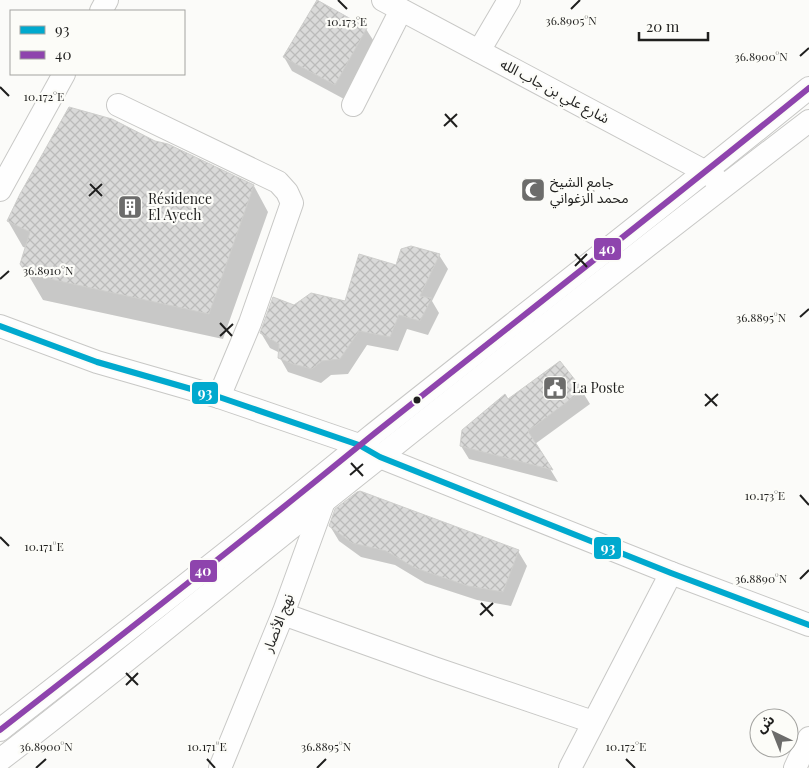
<svg xmlns="http://www.w3.org/2000/svg" width="809" height="768" viewBox="0 0 809 768" font-family="'Playfair Display','Noto Sans Arabic',serif">
<style>
.shadow{fill:#0003}
.building{fill:url(#building-cross-hatch);stroke:#cececc}
.lines{fill:none;stroke-linecap:round;stroke-linejoin:round}
.minor-casing{stroke:#c8c8c6;stroke-width:24}
.minor{stroke:#fefefe;stroke-width:22}
.bus-1-casing{stroke:#fcfcf8;stroke-width:10}
.bus-2-casing{stroke:#fcfcf8;stroke-width:10}
.bus-1{stroke:#00a9ce;stroke-width:6}
.bus-2{stroke:#8e44ad;stroke-width:6}
.ticks{fill:none;stroke:#1f1f1e;stroke-width:2}
.bus-dot{fill:#1f1f1e;stroke:#fcfcf8;stroke-width:2}
.labels{text-anchor:middle;stroke-width:4.5;stroke-linejoin:round;paint-order:stroke}
.street-label{font-size:14px;fill:#1f1f1e;stroke:#fcfcf8}
.poi-label{font-size:14px;fill:#1f1f1e;stroke:#fcfcf8;text-anchor:start}
.ticks-label{font-size:12px;text-anchor:middle;fill:#1f1f1e;stroke:#fcfcf8;stroke-width:4.5;stroke-linejoin:round;paint-order:stroke}
.line-badge{stroke:#fcfcf8;stroke-width:2}
.badge-label{font-size:14px;text-anchor:middle;font-weight:bold;fill:#fff}
</style>
<defs>
<pattern id="building-cross-hatch" width="8" height="8" patternUnits="userSpaceOnUse" patternTransform="scale(1.25)"><rect width="8" height="8" fill="#dadad9"/><path d="M0 0l8 8M0 8l8-8" fill="none" stroke="#bbbbba"/></pattern>
</defs>
<rect width="100%" height="100%" fill="#fbfbf9"/>
<g class="shadow">
<path d="M366 29 375 43 344 99 292 71 284 57Z"/>
<path d="M155 142 254 186 268 212 223 339 43 300 22 264 27 248 23 247 8 221Z"/>
<path d="M439 255 448 269 432 301 439 313 428 335 407 329 398 351 367 345 348 374 331 375 321 383 288 372 280 358V353L270 348 261 333 294 307 345 302 397 267Z"/>
<path d="M559 362 582 391 590 404 535 444 558 482 469 459 461 446 507 401Z"/>
<path d="M330 526 518 551 527 566 511 606 477 600 425 583 395 565 361 557 339 541Z"/>
</g>
<g class="building">
<path d="M317 0 367 28 335 85 283 57Z"/>
<path d="M69 107 112 119 155 141 168 144 254 185 209 314 27 274 20 264 30 232 7 221 20 194Z"/>
<path d="M411 246 440 254 420 296 432 298 420 321 399 315 390 337 359 331 340 359 322 361 312 369 293 364 278 358 279 344 260 333 273 297 294 305 311 293 345 301 359 254 396 265 401 249Z"/>
<path d="M560 361 583 390 528 431 553 470 460 446 462 430 505 394 508 399Z"/>
<path d="M360 491 519 550 503 592 468 586 415 568 386 551 352 543 329 526 335 509 357 492Z"/>
</g>
<g class="lines">
<defs>
<g id="minor">
<path d="M383 0 706 172 717 180"/>
<path d="M101 11 107 0"/>
<path d="M479 51 509 0"/>
<path d="M118 105 278 182 287 192 292 203 250 323 219 397"/>
<path d="M353 105 401 10"/>
<path d="M0 190 64 74"/>
<path d="M0 326 97 362 219 397 359 445 380 457 671 573 809 625"/>
<path d="M283 614 434 668 593 722"/>
<path d="M0 730C108 646 216 562 322 476 338 463 354 450 370 437 516 321 664 206 809 88"/>
<path d="M0 760C129 661 253 557 381 456 523 343 665 231 809 121"/>
<path d="M220 768 283 614 323 504"/>
<path d="M570 768 671 573"/>
<path d="M795 768 809 738"/>
</g>
</defs>
<use href="#minor" class="minor-casing"/>
<use href="#minor" class="minor"/>
<defs>
<path id="bus-1" d="M0 326 97 362 219 397 359 445 380 457 671 573 809 625"/>
<path id="bus-2" d="M0 730C108 646 216 562 322 476 338 463 354 450 370 437 516 321 664 206 809 88"/>
</defs>
<use href="#bus-1" class="bus-1-casing"/>
<use href="#bus-2" class="bus-2-casing"/>
<use href="#bus-1" class="bus-1"/>
<use href="#bus-2" class="bus-2"/>
</g>
<path class="ticks" d="M338 0 347 9M571 9 580 0M800 56 809 48M0 87 9 96M445 114 457 127M444 126 457 114M90 184 102 196M89 196 102 184M575 254 587 267M575 266 587 254M0 279 9 271M800 317 809 309M220 323 232 336M220 336 233 324M705 394 717 406M705 406 718 394M351 463 363 476M350 475 363 464M800 495 809 505M0 537 9 546M800 579 809 570M481 603 493 616M480 615 493 603M126 673 138 685M126 685 138 673M207 759 215 768M626 759 635 768M36 768 46 759M317 768 326 759"/>
<defs>
<symbol id="mosque-square" viewBox="-11 -11 22 22"><rect x="-9" y="-9" width="18" height="18" rx="4" fill="#6c6c6b" stroke="#fcfcf8"/><path d="M3.5-4.9A6 6 0 1 0 3.5 4.9A5 5 0 1 1 3.5-4.9Z" fill="#fff"/></symbol>
<symbol id="building-square" viewBox="-11 -11 22 22"><rect x="-9" y="-9" width="18" height="18" rx="4" fill="#6c6c6b" stroke="#fcfcf8"/><path d="M-4-6H4V6H1V3H-1V6H-4ZM-2.5-4.3h1.7v1.8h-1.7ZM.8-4.3h1.7v1.8H.8ZM-2.5-1h1.7V.8h-1.7ZM.8-1h1.7V.8H.8Z" fill="#fff"/></symbol>
<symbol id="civic-square" viewBox="-11 -11 22 22"><rect x="-9" y="-9" width="18" height="18" rx="4" fill="#6c6c6b" stroke="#fcfcf8"/><path d="M-.6-6.5H3V-4.5H.6V-3L4-1V1h2V6H-6V1h2V-1L-.6-3ZM-1.2 2.5V6h2.4V2.5Z" fill="#fff"/></symbol>
</defs>
<g fill-rule="evenodd">
<use href="#mosque-square" x="519" y="176" width="28" height="28"/>
<use href="#building-square" x="116" y="193" width="28" height="28"/>
<use href="#civic-square" x="541" y="374" width="28" height="28"/>
</g>
<circle class="bus-dot" cx="417" cy="400" r="4.5"/>
<g class="labels">
<g class="street-label">
<text transform="translate(555 91) rotate(28)" y="5">شارع علي بن جاب الله</text>
<text transform="translate(278 623) rotate(-69)" y="5">نهج الأنصار</text>
</g>
<g class="poi-label">
<text x="550" y="187">جامع الشيخ<tspan x="550" dy="16">محمد الزغواني</tspan></text>
<text x="148" y="204">Résidence<tspan x="148" dy="16">El Ayech</tspan></text>
<text x="572" y="393">La Poste</text>
</g>
</g>
<g class="ticks-label">
<text x="571" y="25">36.8905°N</text>
<text x="347" y="26">10.173°E</text>
<text x="761" y="61">36.8900°N</text>
<text x="44" y="101">10.172°E</text>
<text x="48" y="275">36.8910°N</text>
<text x="761" y="322">36.8895°N</text>
<text x="765" y="500">10.173°E</text>
<text x="44" y="551">10.171°E</text>
<text x="761" y="583">36.8890°N</text>
<text x="207" y="751">10.171°E</text>
<text x="626" y="751">10.172°E</text>
<text x="46" y="751">36.8900°N</text>
<text x="326" y="751">36.8895°N</text>
</g>
<g class="line-badge">
<rect x="593" y="237" width="29" height="24" rx="5" fill="#8e44ad"/>
<rect x="191" y="381" width="28" height="24" rx="5" fill="#00a9ce"/>
<rect x="593" y="536" width="29" height="24" rx="5" fill="#00a9ce"/>
<rect x="189" y="559" width="29" height="24" rx="5" fill="#8e44ad"/>
</g>
<g class="badge-label">
<text x="607" y="254">40</text>
<text x="205" y="398">93</text>
<text x="608" y="553">93</text>
<text x="203" y="576">40</text>
</g>
<rect x="10" y="10" width="175" height="65" fill="#fcfcf8" stroke="#a4a4a1"/>
<rect x="20" y="26" width="25" height="8" fill="#00a9ce" stroke="#a4a4a1"/>
<text x="55" y="35" font-size="15" fill="#1f1f1e">93</text>
<rect x="20" y="51" width="25" height="8" fill="#8e44ad" stroke="#a4a4a1"/>
<text x="55" y="60" font-size="15" fill="#1f1f1e">40</text>
<g transform="translate(774 733) rotate(317)"><circle r="24" fill="#fcfcf8" stroke="#a4a4a1"/>
<path d="M0-4L9 19L0 12L-9 19Z" fill="#6c6c6b"/>
<text y="-8" font-size="14" font-weight="bold" text-anchor="middle" fill="#1f1f1e">ش</text>
</g>
<path d="M639 32v8h69v-8" fill="none" stroke="#1f1f1e" stroke-width="2.5"/>
<text x="646" y="32" font-size="15" fill="#1f1f1e" stroke="#fcfcf8" stroke-width="4" paint-order="stroke">20 m</text>
</svg>
